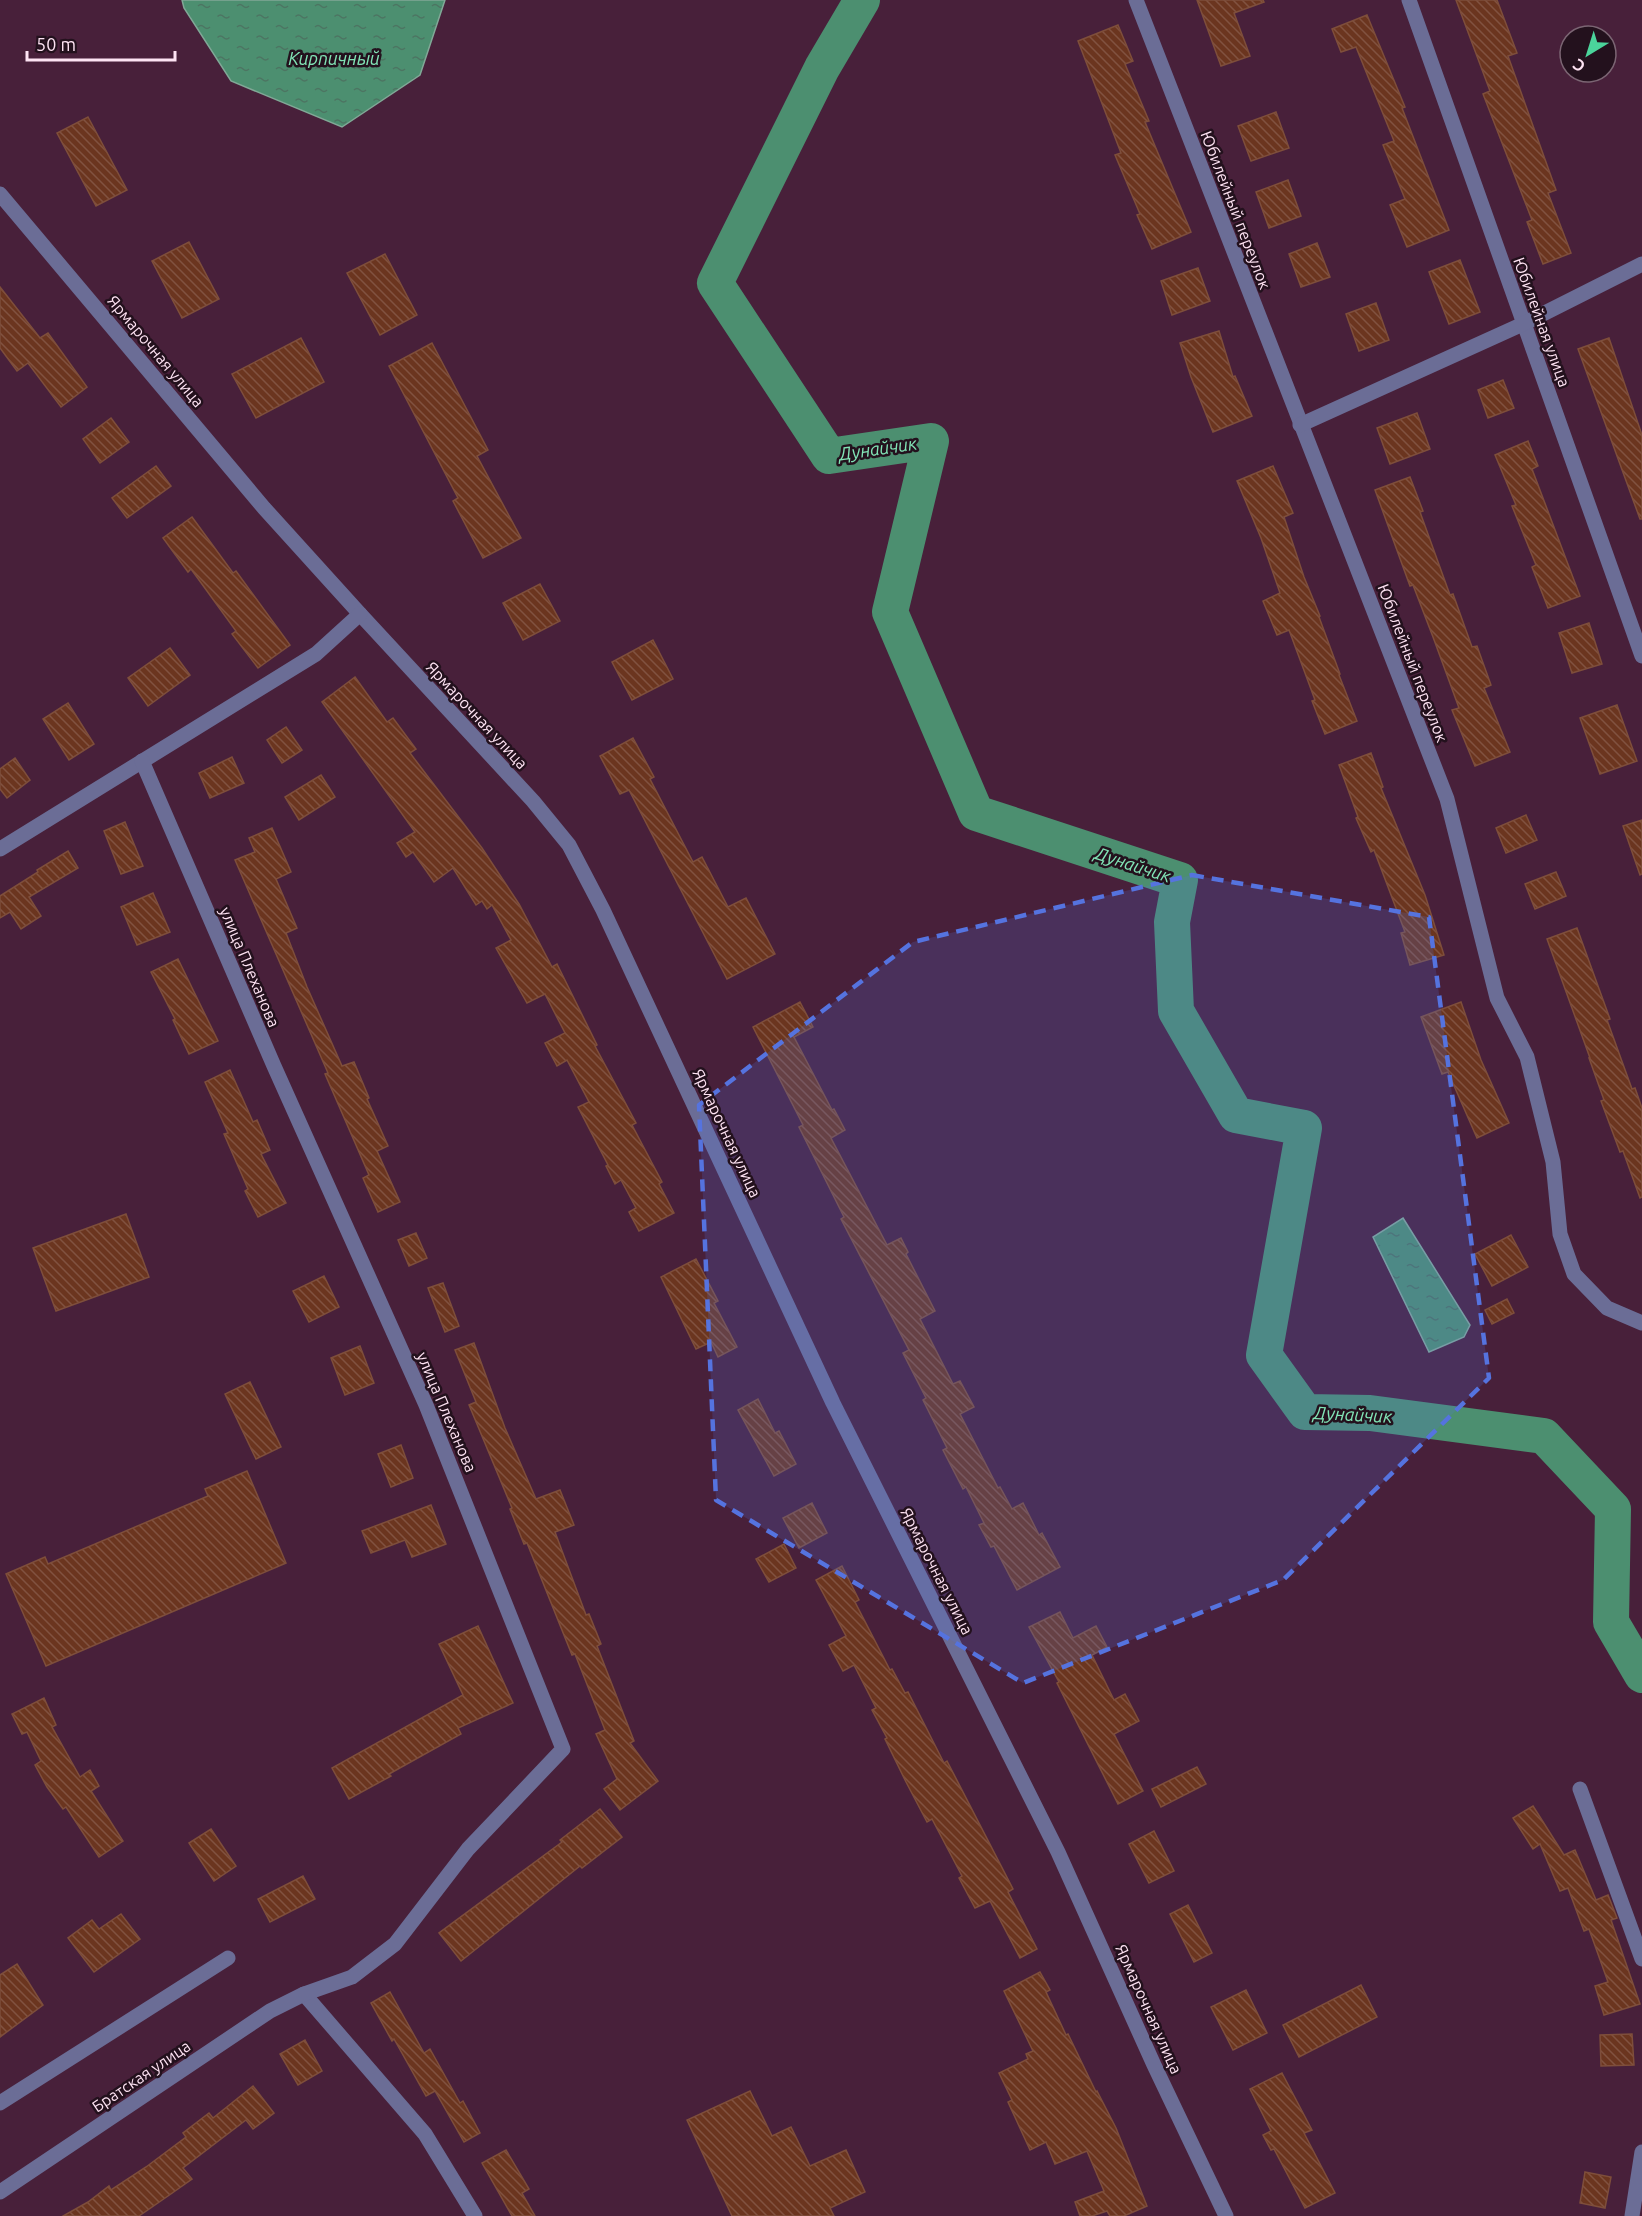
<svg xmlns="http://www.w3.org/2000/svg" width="1642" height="2216" viewBox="0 0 1642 2216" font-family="Ubuntu,sans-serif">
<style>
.water{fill:url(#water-ripples);stroke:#81a897;stroke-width:1.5}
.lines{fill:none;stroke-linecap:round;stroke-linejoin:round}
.river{stroke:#4c8f70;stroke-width:36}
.building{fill:url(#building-back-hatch);stroke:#7e4e3b;stroke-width:1.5}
.street{stroke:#6b6d96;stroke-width:15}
.marked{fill:#5573df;fill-opacity:0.2;stroke:#5573df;stroke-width:4.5;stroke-dasharray:12 8;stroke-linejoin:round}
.labels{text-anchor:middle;stroke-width:5;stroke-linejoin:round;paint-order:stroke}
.street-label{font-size:16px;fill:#fee3f3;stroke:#23111d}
.water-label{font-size:18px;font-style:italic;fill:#82e4b6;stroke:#23111d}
</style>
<defs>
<pattern id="water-ripples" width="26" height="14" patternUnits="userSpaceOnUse" patternTransform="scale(1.5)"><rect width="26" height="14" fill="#4c8f70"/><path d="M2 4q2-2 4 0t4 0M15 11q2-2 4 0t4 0" fill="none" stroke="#4c7562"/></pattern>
<pattern id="building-back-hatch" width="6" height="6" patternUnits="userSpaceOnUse" patternTransform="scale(1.5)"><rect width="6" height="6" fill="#6b351f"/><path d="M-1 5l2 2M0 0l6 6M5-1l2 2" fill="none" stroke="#815240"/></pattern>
</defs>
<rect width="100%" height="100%" fill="#48203a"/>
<g class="water">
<path d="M182 0H445L420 75 342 127 231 81 184 8Z"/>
<path d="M1403 1218 1470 1325 1464 1337 1429 1352 1373 1237Z"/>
</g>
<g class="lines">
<path class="river" d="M862 0 822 68 715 283 829 456 931 441 890 612 976 813 1180 880 1172 922 1176 1011 1236 1115 1304 1128 1264 1355 1305 1412 1370 1413 1544 1436 1613 1509 1611 1622 1642 1675"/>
</g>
<g class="building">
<path d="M1197 0H1263L1264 2 1234 13 1250 56 1221 66Z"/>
<path d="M1456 0H1497L1517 53 1508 56 1556 190 1548 193 1571 253 1543 264 1527 222 1532 220 1483 94 1490 91Z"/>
<path d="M1367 15 1405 107 1402 108 1449 230 1407 247 1390 205 1405 199 1383 145 1394 141 1356 47 1341 52 1332 29Z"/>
<path d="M1118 25 1133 61 1125 64 1149 121 1145 122 1191 232 1152 249 1137 215 1140 214 1115 155 1121 153 1078 41Z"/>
<path d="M1276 112 1289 148 1251 161 1238 126Z"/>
<path d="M88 117 127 190 96 206 57 133Z"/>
<path d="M1288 180 1301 216 1269 228 1256 192Z"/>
<path d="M189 242 219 299 182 318 152 261Z"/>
<path d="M1317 243 1330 277 1301 287 1289 254Z"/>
<path d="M385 254 417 315 380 335 347 273Z"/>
<path d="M1460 260 1480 312 1449 324 1429 272Z"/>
<path d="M1198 268 1210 301 1172 315 1161 281Z"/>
<path d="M0 287 40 338 48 333 87 387 61 407 28 363 17 371 0 348Z"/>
<path d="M1376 303 1389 340 1359 351 1346 314Z"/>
<path d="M1219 331 1233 377 1235 376 1252 416 1213 432 1191 377 1180 343Z"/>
<path d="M301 338 324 382 256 418 232 374Z"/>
<path d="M1609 338 1642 435V519H1640L1578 349Z"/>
<path d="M432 343 488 450 477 456 521 538 483 558 453 501 458 498 389 366Z"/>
<path d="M1503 380 1514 408 1488 418 1478 390Z"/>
<path d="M1417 413 1430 449 1390 464 1377 428Z"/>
<path d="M111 418 129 442 100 463 83 439Z"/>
<path d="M1528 441 1538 466 1532 469 1580 596 1548 608 1532 567 1536 565 1512 506 1516 505 1495 455Z"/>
<path d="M156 466 171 486 127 518 112 498Z"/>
<path d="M1273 466 1293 513 1284 517 1304 577 1320 616 1319 617 1340 674 1339 675 1357 721 1325 734 1312 701 1315 700 1289 630 1277 635 1263 601 1280 593 1261 538 1237 481Z"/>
<path d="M1410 477 1423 511 1420 512 1450 595 1453 594 1472 647 1477 646 1491 685 1484 688 1510 752 1475 766 1452 710 1459 708 1433 637 1413 585 1410 586 1375 490Z"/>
<path d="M192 517 233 573 236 571 290 645 258 668 232 634 236 631 191 569 188 572 163 538Z"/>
<path d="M540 584 560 621 523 640 503 603Z"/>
<path d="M1589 623 1602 664 1572 673 1559 633Z"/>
<path d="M653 640 673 679 632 700 612 662Z"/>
<path d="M170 648 190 675 148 706 128 678Z"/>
<path d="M355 677 387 722 393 718 416 749 410 753 482 848 519 904 552 967 557 964 597 1045 595 1046 636 1123 632 1125 662 1182 659 1184 674 1213 639 1231 629 1212 636 1208 621 1180 615 1184 606 1166 608 1165 578 1107 589 1102 567 1060 557 1066 545 1043 565 1033 545 994 527 1003 496 948 511 940 492 905 487 909 482 901 476 905 453 868 434 882 413 852 406 857 397 843 415 832 322 702Z"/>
<path d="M68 703 94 744 69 760 43 719Z"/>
<path d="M1617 705 1637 761 1600 774 1580 718Z"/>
<path d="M286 727 302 750 282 763 267 740Z"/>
<path d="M633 738 654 777 650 779 693 862 702 857 728 907 746 898 775 954 727 979 629 790 620 794 600 756Z"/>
<path d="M1371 753 1383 787 1381 788 1425 895 1444 955 1410 965 1401 933 1405 932 1374 850 1371 852 1356 818 1358 817 1339 765Z"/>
<path d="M232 757 244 783 210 798 199 773Z"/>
<path d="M15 758 30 780 7 798 0 789V769Z"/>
<path d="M321 775 335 797 299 820 285 797Z"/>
<path d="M1526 815 1537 840 1506 853 1496 828Z"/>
<path d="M1642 820V874L1640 875 1623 826Z"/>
<path d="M125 822 143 866 121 874 104 831Z"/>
<path d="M272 828 291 872 276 879 297 928 286 933 307 987 342 1066 354 1062 369 1098 367 1099 388 1146 377 1151 400 1202 378 1212 363 1178 369 1175 325 1074 328 1073 235 860 255 852 249 838Z"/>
<path d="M68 851 78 868 29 897 41 916 21 929 10 912 0 918V896L38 872 37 870Z"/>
<path d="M1556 872 1566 896 1535 909 1525 884Z"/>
<path d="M153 893 170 932 137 945 121 907Z"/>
<path d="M1577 928 1610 1019 1607 1020 1632 1089 1635 1088 1642 1108V1197L1640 1198 1623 1151 1620 1152 1601 1101 1604 1100 1589 1058H1590L1547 939Z"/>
<path d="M178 959 218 1041 189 1054 173 1020 175 1019 151 972Z"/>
<path d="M800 1002 813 1027 794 1037 832 1110 834 1109 845 1130 831 1138 887 1245 901 1238 908 1252 906 1254 935 1311 920 1319 953 1384 960 1381 974 1407 960 1414 998 1488 1000 1487 1012 1509 1023 1503 1039 1535 1042 1533 1060 1567 1017 1590 994 1546 991 1547 979 1525 984 1523 966 1487 963 1489 943 1450 947 1448 923 1400 926 1398 903 1353 909 1350 841 1219 844 1217 799 1127 803 1125 753 1027Z"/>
<path d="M1461 1002 1481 1060 1509 1123 1477 1138 1448 1072 1442 1074 1421 1017Z"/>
<path d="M230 1070 253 1122 257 1120 270 1150 261 1154 286 1203 258 1217 245 1191 248 1189 224 1134 228 1133 205 1082Z"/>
<path d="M126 1214 149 1277 56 1311 33 1248Z"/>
<path d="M416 1233 427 1258 409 1266 398 1240Z"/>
<path d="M1511 1235 1528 1267 1492 1286 1475 1254Z"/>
<path d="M696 1259 718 1301 714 1303 737 1347 718 1357 711 1342 696 1349 661 1277Z"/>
<path d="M324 1276 339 1307 309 1322 293 1291Z"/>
<path d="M443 1283 459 1326 445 1332 428 1288Z"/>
<path d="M1507 1299 1514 1313 1492 1324 1485 1310Z"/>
<path d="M474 1343 505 1428 536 1499 560 1490 574 1525 555 1532 586 1615 589 1614 601 1644 597 1646 634 1741 630 1743 658 1781 620 1810 604 1789 617 1779 596 1734 605 1730 575 1654 572 1655 527 1543 524 1544 510 1509 512 1508 469 1405 476 1402 455 1350Z"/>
<path d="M360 1346 374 1383 345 1395 331 1358Z"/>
<path d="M250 1382 281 1447 256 1459 225 1394Z"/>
<path d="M758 1399 775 1433 779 1431 796 1464 774 1476 738 1410Z"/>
<path d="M401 1445 413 1478 391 1487 378 1454Z"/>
<path d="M247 1471 286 1563 46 1666 6 1574 45 1557 48 1564 208 1496 205 1489Z"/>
<path d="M812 1503 827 1533 799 1548 783 1518Z"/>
<path d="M431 1505 446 1544 412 1557 405 1540 371 1553 362 1531Z"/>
<path d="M784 1544 796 1568 769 1582 756 1559Z"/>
<path d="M842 1566 859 1600 855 1602 890 1670 892 1669 905 1693 908 1692 944 1763 947 1761 1013 1889 1008 1892 1037 1949 1020 1958 990 1901 975 1908 959 1878 962 1876 932 1819 927 1822 906 1782 885 1739 887 1738 872 1710 876 1708 854 1665 843 1671 829 1645 846 1636 816 1580Z"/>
<path d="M1060 1612 1073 1638 1096 1626 1107 1647 1092 1655 1114 1700 1125 1694 1139 1721 1114 1734 1143 1791 1118 1804 1057 1683 1059 1682 1029 1627Z"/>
<path d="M478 1626 513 1703 458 1728 461 1734 389 1774 391 1776 349 1799 332 1768 463 1695 439 1644Z"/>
<path d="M44 1698 56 1725 52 1727 80 1777 90 1770 99 1786 91 1791 123 1841 99 1857 66 1807 63 1809 47 1787 35 1765 41 1761 27 1732 22 1734 12 1714Z"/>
<path d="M1197 1767 1206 1784 1161 1807 1152 1789Z"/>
<path d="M1533 1806 1564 1855 1575 1850 1596 1900 1608 1895 1617 1918 1611 1920 1640 2004 1604 2015 1595 1986 1608 1982 1589 1929 1584 1931 1568 1888 1560 1891 1540 1844 1533 1849 1513 1818Z"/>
<path d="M600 1809 622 1837 582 1868 580 1866 461 1961 439 1933 562 1842 560 1840Z"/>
<path d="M211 1829 236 1866 214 1881 189 1843Z"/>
<path d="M1154 1831 1174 1871 1149 1883 1129 1844Z"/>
<path d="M303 1876 315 1899 270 1922 258 1899Z"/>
<path d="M1188 1905 1212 1953 1194 1962 1170 1914Z"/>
<path d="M121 1914 140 1939 94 1972 68 1938 92 1920 99 1929Z"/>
<path d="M17 1964 43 2005 0 2037V1975Z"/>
<path d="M1040 1972 1050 1990 1046 1992 1066 2035 1068 2034 1096 2092 1097 2091 1116 2128 1147 2206 1124 2216H1110L1107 2211 1092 2216H1080L1075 2202 1104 2191 1087 2151 1055 2164 1046 2142 1030 2150 1008 2102 1012 2100 999 2073 1028 2059 1026 2054 1033 2051 1004 1991Z"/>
<path d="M1361 1985 1377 2017 1299 2057 1283 2025Z"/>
<path d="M1246 1990 1267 2033 1233 2050 1211 2007Z"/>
<path d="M390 1992 424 2053 430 2049 460 2103 463 2101 480 2133 464 2142 435 2091 426 2096 394 2039 392 2041 371 2003Z"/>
<path d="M1632 2034 1634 2065 1601 2066 1600 2035Z"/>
<path d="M305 2040 322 2071 298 2085 280 2054Z"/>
<path d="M1282 2073 1312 2130 1304 2133 1335 2193 1305 2208 1274 2149 1271 2150 1263 2135 1271 2131 1250 2089Z"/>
<path d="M253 2086 274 2113 253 2129 246 2120 183 2168 192 2179 168 2196 139 2216H63L88 2202 109 2186 111 2190 146 2167 186 2137 183 2133 209 2113 213 2118Z"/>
<path d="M750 2091 772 2136 791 2127 810 2166 846 2150 865 2192 830 2208 834 2216H732L687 2120Z"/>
<path d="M506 2150 529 2189 522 2193 535 2216H512L482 2163Z"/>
<path d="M1585 2172 1611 2177 1605 2208 1580 2203Z"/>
</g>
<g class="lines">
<g class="street">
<path d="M1136 0 1447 799 1497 998 1527 1057 1553 1162 1560 1234 1574 1274 1607 1308 1642 1323"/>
<path d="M1409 0 1642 656"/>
<path d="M0 194 264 508 360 614 533 801 569 845 603 910 833 1403 1058 1852 1154 2065 1226 2216"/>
<path d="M1300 425 1523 324 1642 264"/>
<path d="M0 849 316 654 360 614"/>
<path d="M1580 1789 1642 1959"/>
<path d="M304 1994 425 2134 475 2216"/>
<path d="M0 2103 228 1958"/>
<path d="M0 2192 270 2011 304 1994 352 1977 395 1944 468 1849 563 1749 426 1405 274 1066 142 761"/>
<path d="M1632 2216 1642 2152"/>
</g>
</g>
<path class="marked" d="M1192 875 1429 917 1489 1378 1283 1580 1023 1683 716 1500 699 1105 913 942Z"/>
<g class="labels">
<g class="street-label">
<text transform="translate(1236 210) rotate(69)" y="6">Юбилейный переулок</text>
<text transform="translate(1542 322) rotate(70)" y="6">Юбилейная улица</text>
<text transform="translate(156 351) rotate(50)" y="6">Ярмарочная улица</text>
<text transform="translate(1413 663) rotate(69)" y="6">Юбилейный переулок</text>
<text transform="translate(477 715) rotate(47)" y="6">Ярмарочная улица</text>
<text transform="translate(250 967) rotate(67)" y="6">улица Плеханова</text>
<text transform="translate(727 1133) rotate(65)" y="6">Ярмарочная улица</text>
<text transform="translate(447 1412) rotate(67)" y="6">улица Плеханова</text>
<text transform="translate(937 1571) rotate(63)" y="6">Ярмарочная улица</text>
<text transform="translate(1149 2009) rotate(66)" y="6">Ярмарочная улица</text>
<text transform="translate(141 2076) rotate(-34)" y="6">Братская улица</text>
</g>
<g class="water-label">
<text x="334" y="65">Кирпичный</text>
<text transform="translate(878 449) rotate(-8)" y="6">Дунайчик</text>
<text transform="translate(1133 865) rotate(18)" y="6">Дунайчик</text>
<text transform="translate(1353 1415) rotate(3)" y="6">Дунайчик</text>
</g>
</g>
<g transform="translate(1588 54) rotate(218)"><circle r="28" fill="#23111d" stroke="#7b6573" stroke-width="1.5"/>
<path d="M0-4.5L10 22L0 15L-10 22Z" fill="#4bd49b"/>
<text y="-9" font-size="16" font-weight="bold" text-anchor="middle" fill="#fee3f3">С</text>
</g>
<path d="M27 51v9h148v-9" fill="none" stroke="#fee3f3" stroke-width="3"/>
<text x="36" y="51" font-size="18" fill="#fee3f3" stroke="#23111d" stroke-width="4.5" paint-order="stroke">50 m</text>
</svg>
